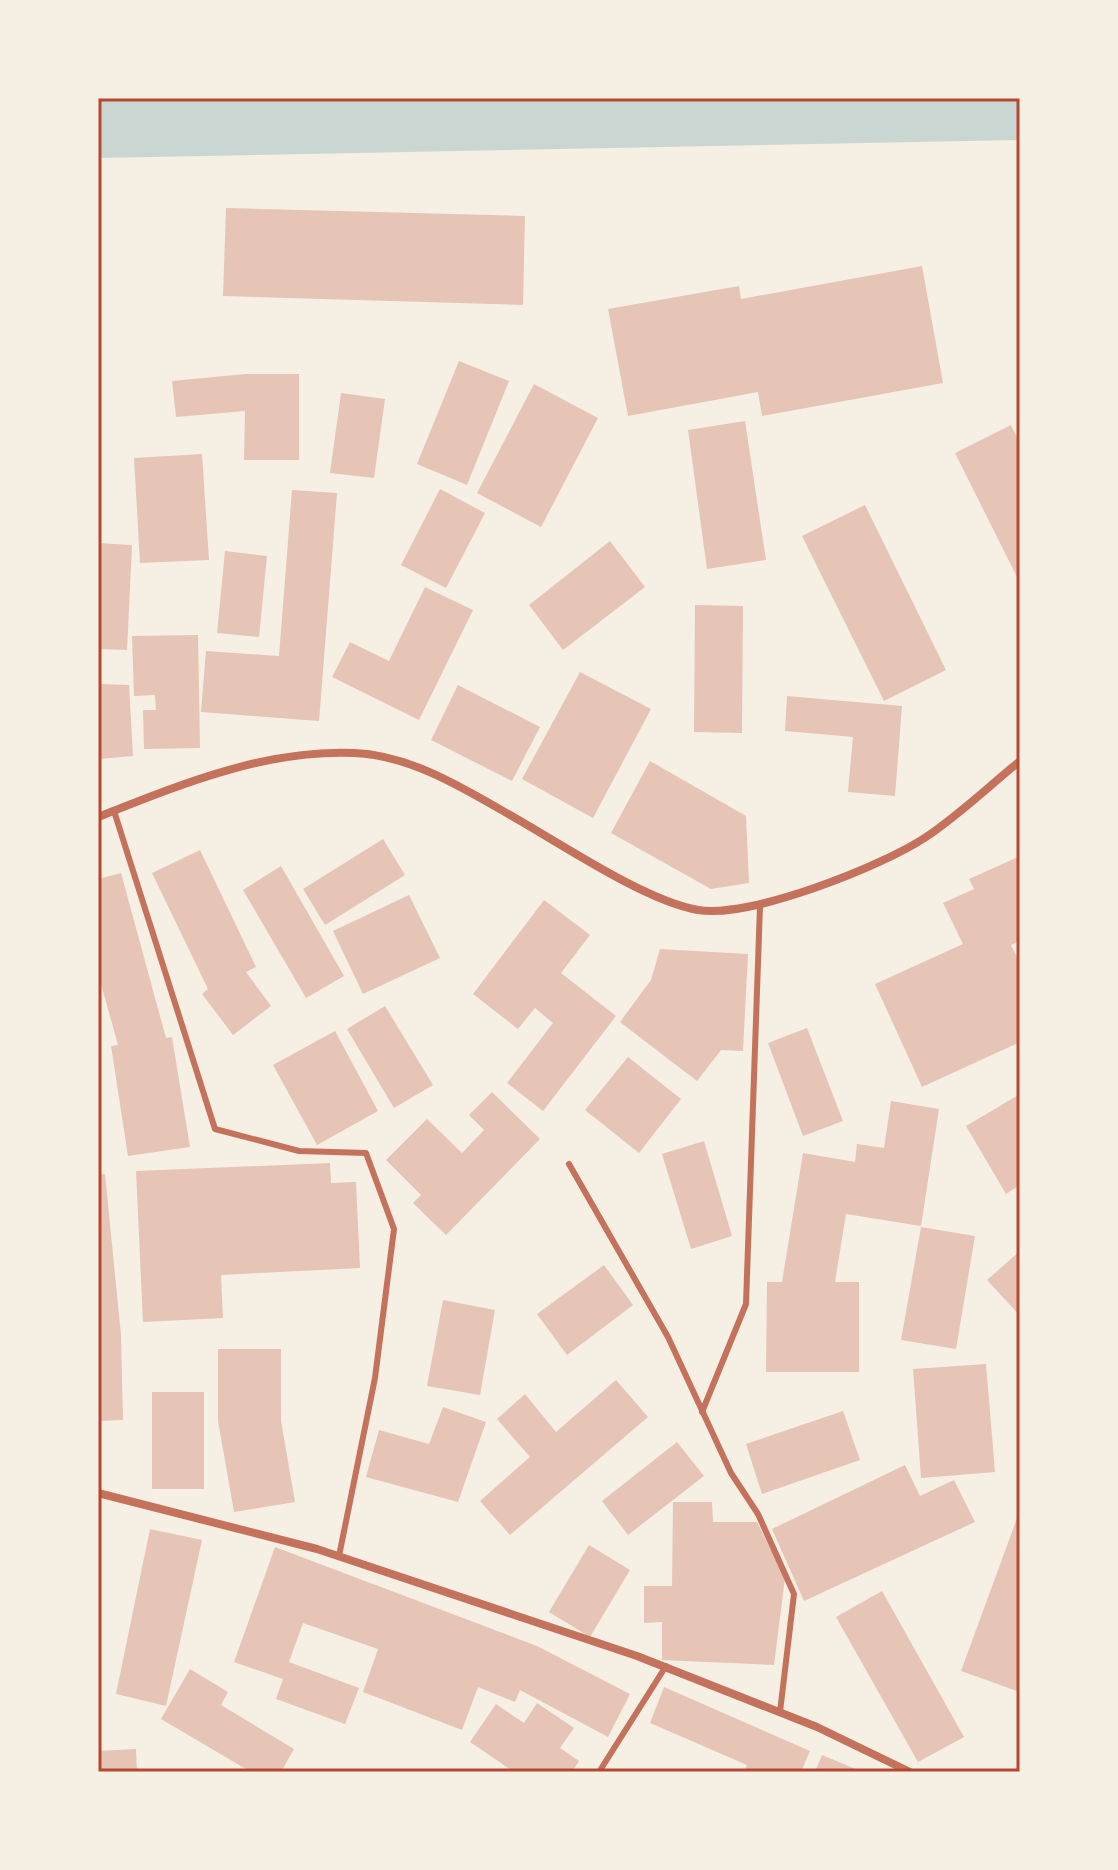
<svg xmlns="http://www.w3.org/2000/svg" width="1118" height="1870" viewBox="0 0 1118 1870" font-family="Cabin,sans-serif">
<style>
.water{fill:#c9d6d2}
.building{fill:#e6c5b7}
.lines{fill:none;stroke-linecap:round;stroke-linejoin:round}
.service{stroke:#c5725c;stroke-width:6}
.minor{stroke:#c5725c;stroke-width:8}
.neatline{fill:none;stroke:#b5482f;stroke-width:3}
</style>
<rect width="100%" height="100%" fill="#f6efe4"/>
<path class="water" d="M98 98H1020V140L98 158Z"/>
<g class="building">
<path d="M226 208 525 216 523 305 223 296Z"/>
<path d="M922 266 943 383 762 416 758 392 628 416 608 309 739 286 741 299Z"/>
<path d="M459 361 509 381 467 485 417 464Z"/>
<path d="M245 374H299V460H244L245 411 176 417 172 381Z"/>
<path d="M534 384 598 418 541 527 477 493Z"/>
<path d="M341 393 385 399 374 478 330 473Z"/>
<path d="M745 421 766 560 707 569 688 430Z"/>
<path d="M1011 425 1020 444V583L955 453Z"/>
<path d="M202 454 209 560 140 563 134 458Z"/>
<path d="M440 489 485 513 446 588 401 565Z"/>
<path d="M292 490 337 493 319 721 201 712 206 651 279 656Z"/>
<path d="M865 505 946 670 884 701 802 536Z"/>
<path d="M610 541 645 587 563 650 529 605Z"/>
<path d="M98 543 132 545 127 650 98 649Z"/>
<path d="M225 551 267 556 259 637 217 633Z"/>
<path d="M425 587 473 610 419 720 332 677 350 642 389 661Z"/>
<path d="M695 605 743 606 742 733 694 732Z"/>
<path d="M198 635 200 748 144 749 143 710H156L155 695 134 696 132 636Z"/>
<path d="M580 672 651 709 593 818 522 779Z"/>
<path d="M98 684 129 685 133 756 100 759Z"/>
<path d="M458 685 540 727 512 781 431 740Z"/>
<path d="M787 696 902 706 895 796 848 792 853 737 785 731Z"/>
<path d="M650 761 746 816 749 883 711 889 611 833Z"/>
<path d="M383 839 405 875 325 925 303 889Z"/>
<path d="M200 850 256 967 246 972 271 1006 233 1035 202 994 208 989 152 873Z"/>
<path d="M1020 856V941L1011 945 1020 963V1042L922 1087 875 984 963 944 943 903 974 889 969 879Z"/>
<path d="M281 866 344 976 306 998 243 890Z"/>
<path d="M121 873 166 1038 172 1037 190 1147 128 1156 111 1046 118 1045 98 973V879Z"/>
<path d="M409 895 440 958 363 994 333 931Z"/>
<path d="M544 900 590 935 561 973 616 1016 543 1111 507 1083 553 1023 535 1008 518 1029 473 994Z"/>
<path d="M660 949 748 954 743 1051 721 1050 697 1081 620 1022 651 980Z"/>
<path d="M385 1006 433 1085 394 1108 347 1029Z"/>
<path d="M807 1028 843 1121 803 1136 768 1043Z"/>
<path d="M335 1031 378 1111 317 1145 273 1065Z"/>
<path d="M628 1057 681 1099 639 1153 585 1110Z"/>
<path d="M492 1092 540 1139 446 1235 413 1203 421 1195 386 1160 427 1119 462 1153 484 1130 469 1115Z"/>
<path d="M1020 1094V1185L1006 1194 966 1126Z"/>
<path d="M891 1101 939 1109 921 1226 846 1214 835 1282H859V1372H766L767 1282H782L803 1153 855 1162 857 1144 884 1148Z"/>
<path d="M704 1141 732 1236 691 1249 662 1154Z"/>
<path d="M330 1163 331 1183 356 1182 360 1268 221 1275 223 1318 143 1322 136 1171Z"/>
<path d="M105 1174 121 1335 123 1420 98 1421V1175Z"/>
<path d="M921 1227 975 1236 956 1349 901 1340Z"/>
<path d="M1020 1251V1316L987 1280Z"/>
<path d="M604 1265 633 1305 567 1355 537 1314Z"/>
<path d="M443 1300 495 1310 480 1395 427 1386Z"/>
<path d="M218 1349H281V1421L295 1502 234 1512 218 1421Z"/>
<path d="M986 1364 995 1472 921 1478 913 1369Z"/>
<path d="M616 1380 648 1417 510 1535 480 1501 530 1457 497 1419 525 1394 556 1432Z"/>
<rect x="152" y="1392" width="52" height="97"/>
<path d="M443 1407 486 1422 458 1502 366 1477 379 1430 429 1444Z"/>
<path d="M843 1411 860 1460 762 1494 746 1444Z"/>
<path d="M677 1442 704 1476 628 1535 602 1501Z"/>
<path d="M905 1465 920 1496 954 1480 975 1522 804 1601 772 1529Z"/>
<path d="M673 1502H712L713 1522H757L785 1578 774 1665 662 1660V1622L644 1623V1586H672Z"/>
<path d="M1020 1510V1683L1017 1691 961 1671Z"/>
<path d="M150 1529 202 1540 166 1706 116 1694Z"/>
<path d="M589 1545 630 1570 590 1637 549 1612Z"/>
<path d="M275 1547 537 1646 630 1694 608 1737 520 1690 515 1702 478 1687 462 1730 363 1692 378 1649 303 1623 289 1662 359 1688 345 1724 276 1699 283 1679 234 1662Z"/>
<path d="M882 1591 964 1737 918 1762 836 1617Z"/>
<path d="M190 1669 228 1692 221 1705 294 1749 281 1772H251L161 1719Z"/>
<path d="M664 1687 810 1751 801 1772H744L747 1765 650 1723Z"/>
<path d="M537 1703 574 1728 560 1748 579 1761 572 1772H514L470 1742 496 1704 524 1723Z"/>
<path d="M136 1749 137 1772H98V1751Z"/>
<path d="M822 1755 863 1772H815Z"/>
</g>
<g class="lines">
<g class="service">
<path d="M114 811 215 1129 299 1151 366 1153 394 1229 375 1378 339 1556"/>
<path d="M569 1164 668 1337 731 1473 758 1514 794 1594 780 1712"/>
<path d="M702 1412 746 1304 760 906"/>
<path d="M599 1772 666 1666"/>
</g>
<g class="minor">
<path d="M98 817C179 785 265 749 354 753 410 755 463 788 510 815 560 843 645 901 698 910 749 919 883 866 926 837 959 815 989 786 1020 761"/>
<path d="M98 1493 317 1549 637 1656 817 1727 910 1772"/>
</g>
</g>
<rect width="1118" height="1870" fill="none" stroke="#f6efe4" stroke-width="200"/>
<rect x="100" y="100" width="918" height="1670" class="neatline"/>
</svg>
